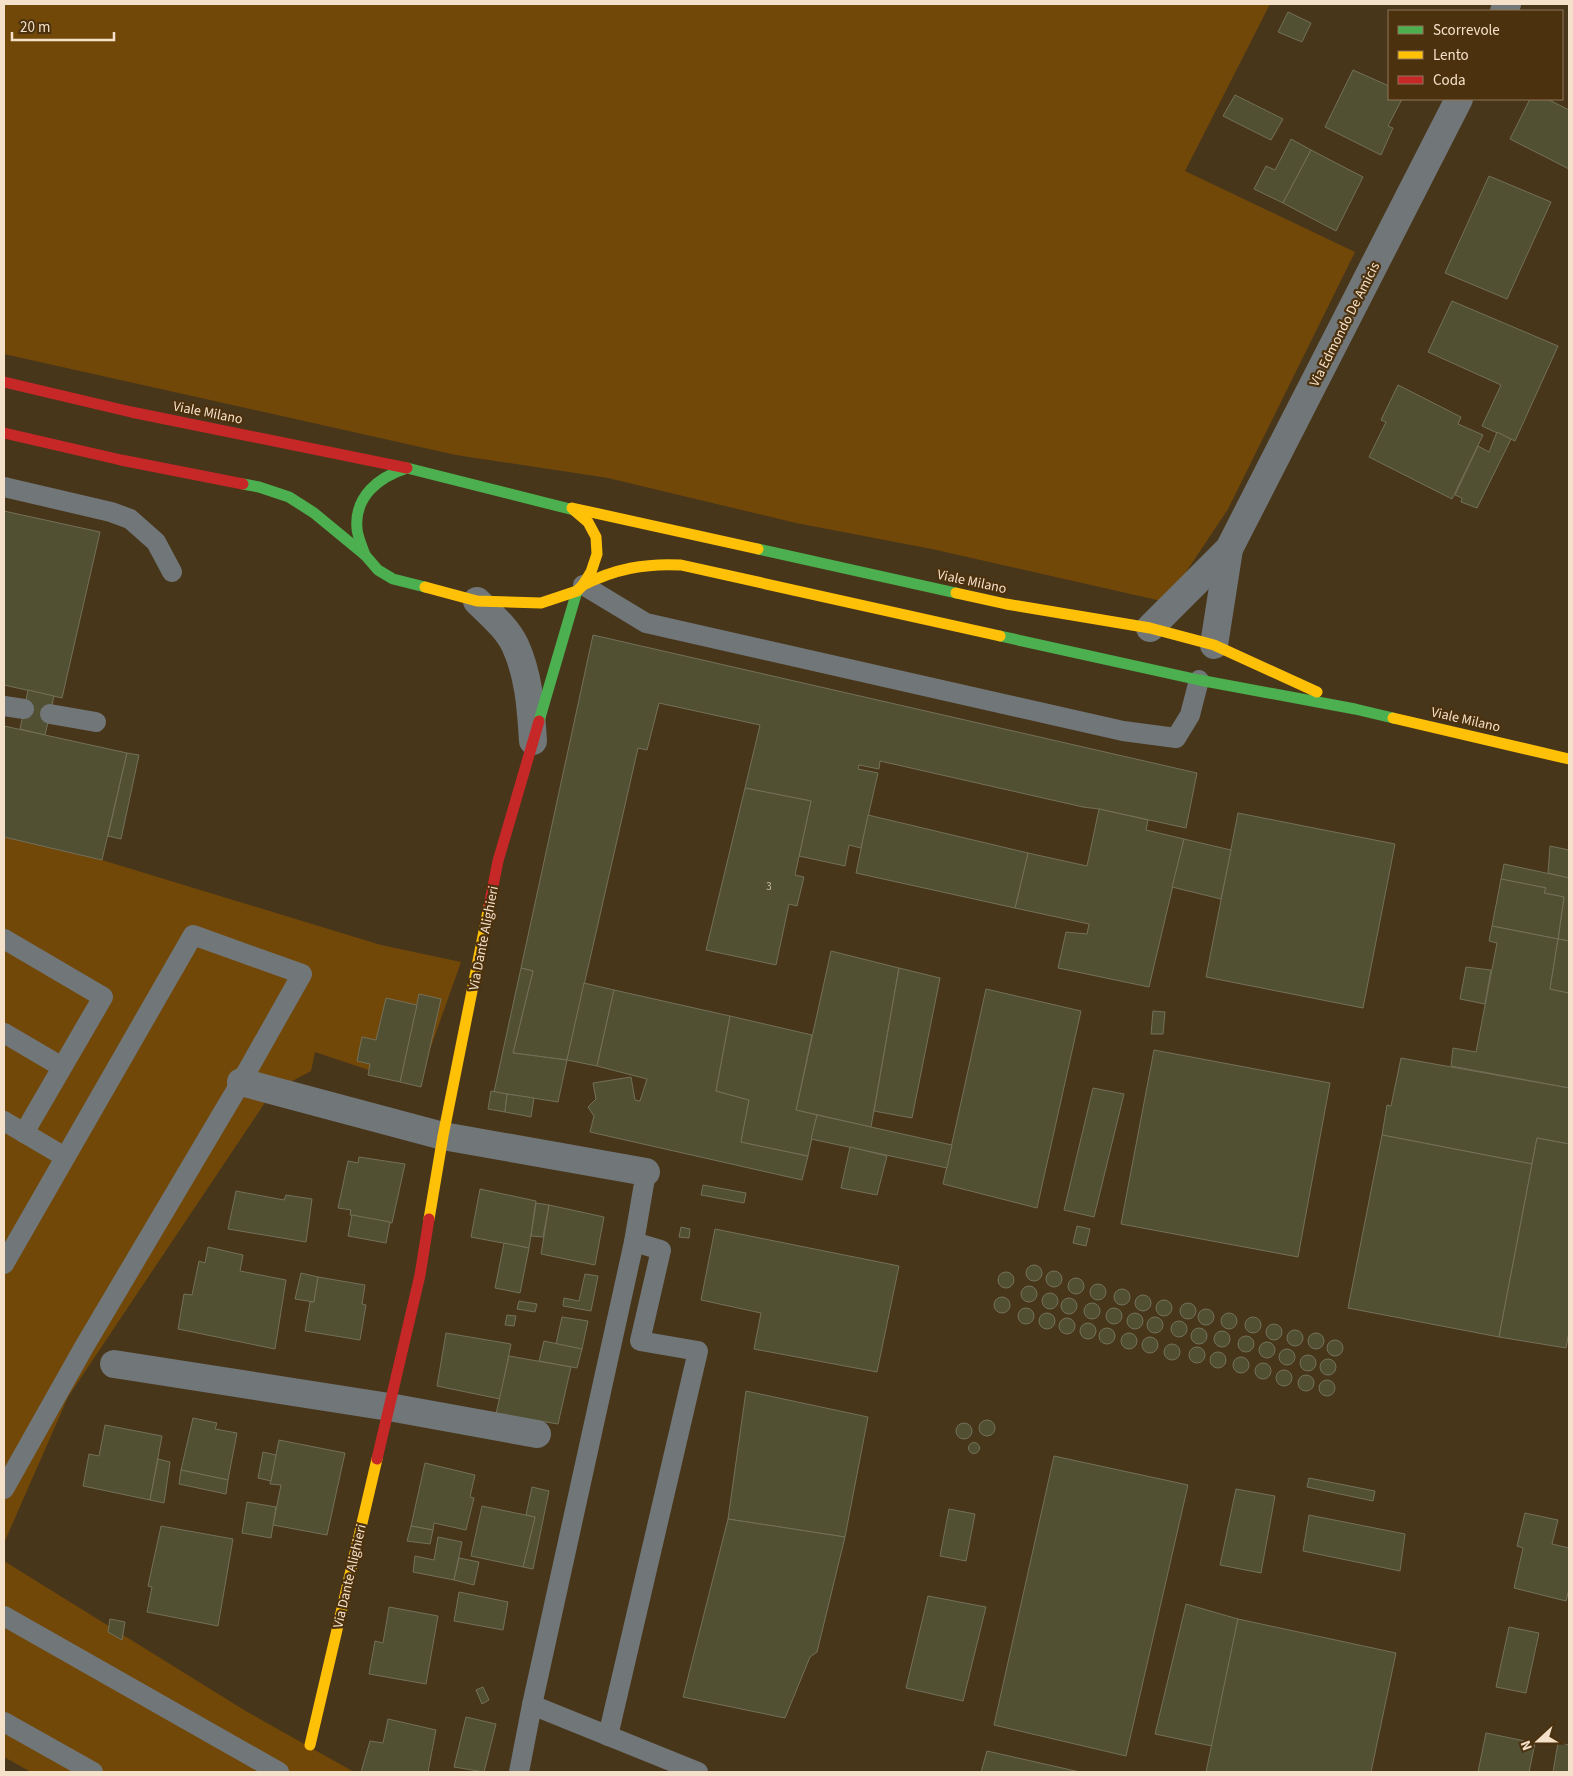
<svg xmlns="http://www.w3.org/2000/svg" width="1573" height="1776" font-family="'Source Sans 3',sans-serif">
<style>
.green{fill:#724809}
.building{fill:#525032;stroke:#73705a}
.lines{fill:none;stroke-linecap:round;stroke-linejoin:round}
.lane{stroke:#717678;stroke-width:20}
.street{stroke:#717678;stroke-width:28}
.fast{stroke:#4caf50;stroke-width:11}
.slow{stroke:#ffc107;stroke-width:11}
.jam{stroke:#c62828;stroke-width:11}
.labels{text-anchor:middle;stroke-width:4.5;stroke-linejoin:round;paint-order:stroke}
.number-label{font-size:11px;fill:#ccbca3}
.street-label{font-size:14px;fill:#f5e0c9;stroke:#4b310e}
</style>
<rect width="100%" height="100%" fill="#48361b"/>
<g class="green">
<path d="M4,4H1270L1185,171L1355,252L1228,509L1166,602L932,549L796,523L608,478L456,455L4,354Z"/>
<path d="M4,837L102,860L381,945L461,962L417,1086L315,1052L311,1071L272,1092L68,1397L4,1543Z"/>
<path d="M4,1561L244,1710L354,1772H31L4,1757Z"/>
</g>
<g class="building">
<path d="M1288,12L1311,23L1302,42L1278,32Z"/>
<path d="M1353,70L1389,86V99H1402L1388,126L1393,128L1381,155L1325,127Z"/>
<path d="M1235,95L1283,119L1271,140L1223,116Z"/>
<path d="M1530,99H1547L1569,110V169L1510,139Z"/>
<path d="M1291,139L1311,150L1283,203L1254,189L1266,166L1275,170Z"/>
<path d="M1311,150L1363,177L1336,231L1283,203Z"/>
<path d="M1489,176L1551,202L1507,299L1445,273Z"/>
<path d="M1452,301L1558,346L1515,441L1482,426L1501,385L1428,352Z"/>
<path d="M1398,385L1461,417L1458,424L1483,435L1452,499L1369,457L1386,422L1381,420Z"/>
<path d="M1497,432L1511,439L1477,508L1461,502L1462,498L1455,495L1478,446L1489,452Z"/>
<path d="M4,511L100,532L62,698L4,685Z"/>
<path d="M593,635L1197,773L1186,828L1099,809L1083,807L880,761L879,769L859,765L858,769L878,773L861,848L849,845L845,866L799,856L811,801L745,788L760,725L659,703L647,750L638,748L567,1060L513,1053L533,971L521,968Z"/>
<path d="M28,690L54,696L45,735L20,729Z"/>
<path d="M4,726L127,753L102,860L4,837Z"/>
<path d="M127,753L139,755L121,839L108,836Z"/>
<path d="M745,788L811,801L795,875L804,877L797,906L789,904L776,965L706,950Z"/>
<path d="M1099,809L1148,820L1146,830L1184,839L1149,987L1058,968L1066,932L1087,934L1089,924L1015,908L1028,853L1087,866Z"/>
<path d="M1238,813L1395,844L1363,1008L1206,977Z"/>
<path d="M868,815L1028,853L1015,908L856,873Z"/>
<path d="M1184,839L1231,850L1221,899L1172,887Z"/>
<path d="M1550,846L1569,850V878L1548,873Z"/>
<path d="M1504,864L1569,878V941L1558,939L1564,897L1544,893L1546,888L1501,879Z"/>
<path d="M1501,879L1546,888L1544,893L1564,897L1558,939L1492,926Z"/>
<path d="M1492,926L1558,939L1550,989L1569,993V1088L1451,1066L1453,1048L1476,1052L1497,943L1489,941Z"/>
<path d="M1558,939L1569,941V993L1550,989Z"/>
<path d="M831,951L899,968L871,1127L796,1110Z"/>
<path d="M1466,967L1491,970L1485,1004L1460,999Z"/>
<path d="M521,968L533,971L513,1053L567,1060L558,1102L494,1092Z"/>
<path d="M899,968L940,978L912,1118L874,1111Z"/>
<path d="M584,983L614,990L597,1066L567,1060Z"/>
<path d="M986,989L1081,1011L1037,1208L943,1184Z"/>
<path d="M614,990L730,1016L716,1091L749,1100L741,1142L808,1156L802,1180L590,1132L594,1116L588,1107L596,1099L593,1083L631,1077L635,1100L640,1101L647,1079L597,1066Z"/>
<path d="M419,994L441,999L421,1087L400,1082Z"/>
<path d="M386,998L417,1005L400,1082L368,1075L370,1064L357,1061L362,1037L376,1040Z"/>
<path d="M1153,1011L1165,1012L1163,1034H1151Z"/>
<path d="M730,1016L812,1035L796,1110L817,1115L808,1156L741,1142L749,1100L716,1091Z"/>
<path d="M1154,1050L1330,1083L1298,1257L1121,1224Z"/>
<path d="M1401,1058L1569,1088V1144L1537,1138L1532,1164L1382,1135L1387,1105L1391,1106Z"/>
<path d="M1093,1088L1124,1094L1094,1217L1064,1210Z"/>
<path d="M491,1091L507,1094L505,1112L488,1109Z"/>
<path d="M507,1094L534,1098L531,1117L505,1112Z"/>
<path d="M817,1115L952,1145L947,1168L811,1139Z"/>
<path d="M1382,1135L1532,1164L1499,1337L1348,1308Z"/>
<path d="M1537,1138L1569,1144V1332L1566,1348L1499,1337Z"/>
<path d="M850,1147L887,1156L877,1195L841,1188Z"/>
<path d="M359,1157L405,1164L392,1223L350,1215L351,1210L338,1208L348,1161L358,1163Z"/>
<path d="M703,1185L746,1193L744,1203L701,1195Z"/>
<path d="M480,1189L536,1201L529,1248L471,1237Z"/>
<path d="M236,1191L284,1200L286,1195L312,1199L306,1242L228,1229Z"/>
<path d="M536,1203L549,1205L543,1237L531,1236Z"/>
<path d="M549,1205L604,1217L595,1265L541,1254Z"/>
<path d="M352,1215L390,1222L386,1243L348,1236Z"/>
<path d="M1077,1226L1090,1229L1086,1246L1073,1243Z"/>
<path d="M681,1227L690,1229L689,1238L679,1237Z"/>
<path d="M715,1229L899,1266L877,1372L754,1349L761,1313L701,1300Z"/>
<path d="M504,1243L529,1248L520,1293L495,1288Z"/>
<path d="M208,1247L243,1255L240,1271L286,1280L275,1349L178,1329L184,1294L192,1295L199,1261L205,1263Z"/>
<circle cx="1034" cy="1273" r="8"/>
<circle cx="1054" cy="1279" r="8"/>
<circle cx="1006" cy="1280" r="8"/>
<path d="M301,1273L318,1277L314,1302L295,1299Z"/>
<path d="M585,1274L598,1276L591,1311L563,1306L564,1298L579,1301Z"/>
<path d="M318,1277L365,1285L362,1304L366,1305L360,1340L305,1331L310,1302H314Z"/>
<circle cx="1076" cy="1286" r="8"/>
<circle cx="1098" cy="1292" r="8"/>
<circle cx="1029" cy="1294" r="8"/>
<circle cx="1122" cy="1297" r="8"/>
<circle cx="1050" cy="1301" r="8"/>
<circle cx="1143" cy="1303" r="8"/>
<circle cx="1002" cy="1305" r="8"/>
<circle cx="1069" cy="1306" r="8"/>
<circle cx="1164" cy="1308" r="8"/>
<path d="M519,1301L537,1304L535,1312L517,1309Z"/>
<circle cx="1092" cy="1311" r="8"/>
<circle cx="1188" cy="1311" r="8"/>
<circle cx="1026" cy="1316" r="8"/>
<circle cx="1114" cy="1316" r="8"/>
<circle cx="1206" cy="1317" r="8"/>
<circle cx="1229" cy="1321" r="8"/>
<circle cx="1135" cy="1321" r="8"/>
<circle cx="1047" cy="1321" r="8"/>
<path d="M507,1315L516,1316L514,1326L505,1325Z"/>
<circle cx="1155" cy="1325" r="8"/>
<circle cx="1253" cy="1325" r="8"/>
<path d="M562,1317L588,1321L582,1349L556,1344Z"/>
<circle cx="1067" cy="1326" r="8"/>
<circle cx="1179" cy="1329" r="8"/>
<circle cx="1088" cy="1331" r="8"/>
<circle cx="1274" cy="1332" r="8"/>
<circle cx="1107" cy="1336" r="8"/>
<circle cx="1199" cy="1336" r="8"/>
<circle cx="1295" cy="1338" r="8"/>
<circle cx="1222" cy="1339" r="8"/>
<circle cx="1316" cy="1341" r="8"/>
<circle cx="1129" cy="1341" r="8"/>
<path d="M446,1333L511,1344L500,1399L437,1386Z"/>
<circle cx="1246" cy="1344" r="8"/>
<circle cx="1150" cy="1345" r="8"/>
<circle cx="1335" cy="1348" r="8"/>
<path d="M544,1341L582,1349L577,1368L539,1361Z"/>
<circle cx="1267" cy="1350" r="8"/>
<circle cx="1172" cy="1352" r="8"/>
<circle cx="1197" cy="1355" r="8"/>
<circle cx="1287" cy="1357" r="8"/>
<circle cx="1218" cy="1360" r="8"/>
<circle cx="1308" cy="1363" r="8"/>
<path d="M509,1356L571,1367L558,1424L496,1414Z"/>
<circle cx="1241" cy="1365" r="8"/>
<circle cx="1328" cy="1367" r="8"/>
<circle cx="1263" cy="1371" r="8"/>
<circle cx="1284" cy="1378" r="8"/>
<circle cx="1306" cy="1383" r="8"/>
<circle cx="1327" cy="1388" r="8"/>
<path d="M746,1391L868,1417L845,1537L728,1519Z"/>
<path d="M193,1418L217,1423L215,1429L237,1433L228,1480L181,1470Z"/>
<circle cx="987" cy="1428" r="8"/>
<circle cx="964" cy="1431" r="8"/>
<path d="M105,1425L162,1436L150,1500L83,1486L89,1454L99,1456Z"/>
<path d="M279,1440L345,1453L327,1535L273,1525L281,1485L270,1484Z"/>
<circle cx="974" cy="1448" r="5.5"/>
<path d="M263,1452L276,1455L271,1481L258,1478Z"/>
<path d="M1054,1456L1188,1485L1126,1756L994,1725Z"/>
<path d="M158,1459L170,1462L164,1503L150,1500Z"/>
<path d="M425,1463L475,1475L470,1497L474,1498L466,1530L434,1523L433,1530L411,1526Z"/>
<path d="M181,1470L228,1480L226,1494L179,1484Z"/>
<path d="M1309,1478L1375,1491L1373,1501L1307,1487Z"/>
<path d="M532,1487L549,1491L533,1569L523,1567L535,1517L526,1515Z"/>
<path d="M1236,1489L1275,1496L1261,1573L1220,1565Z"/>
<path d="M247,1502L276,1507L271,1538L242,1533Z"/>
<path d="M482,1506L535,1517L523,1567L471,1556Z"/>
<path d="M949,1509L975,1514L966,1561L940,1556Z"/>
<path d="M1525,1513L1558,1520L1552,1544L1569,1548V1589L1566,1601L1514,1588L1523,1548L1517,1546Z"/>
<path d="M1309,1515L1405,1534L1400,1571L1303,1551Z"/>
<path d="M728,1519L845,1537L817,1652L810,1657L785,1718L683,1697Z"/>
<path d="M161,1526L233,1539L218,1626L147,1612L152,1587L148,1586Z"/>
<path d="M411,1526L433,1530L430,1544L407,1541Z"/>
<path d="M438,1537L462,1542L454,1580L413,1572L415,1556L434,1560Z"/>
<path d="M459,1558L479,1562L474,1585L454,1580Z"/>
<path d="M459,1592L508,1602L503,1630L454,1621Z"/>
<path d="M928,1596L986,1607L963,1701L906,1688Z"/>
<path d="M1186,1604L1238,1619L1212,1746L1155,1734Z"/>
<path d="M389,1607L438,1616L426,1684L369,1674L375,1641L383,1643Z"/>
<path d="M110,1619L125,1622L122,1640L108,1632Z"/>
<path d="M1238,1619L1396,1653L1371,1772H1206Z"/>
<path d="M1509,1627L1539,1633L1526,1693L1496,1687Z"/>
<path d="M483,1687L489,1700L482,1704L476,1690Z"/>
<path d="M466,1717L496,1724L484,1772L454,1767Z"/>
<path d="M388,1719L436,1730L428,1772H361L370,1741L383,1743Z"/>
<path d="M1486,1733L1535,1743L1529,1772H1478Z"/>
<path d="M1558,1743L1569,1745V1772H1553Z"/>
<path d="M987,1751L1080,1772H981Z"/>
</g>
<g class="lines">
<g class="lane">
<path d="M4,487L111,512L130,519L156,542L172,572"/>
<path d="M583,585L646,623L1123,731L1176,738L1190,715L1199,680"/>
<path d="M4,706L24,709"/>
<path d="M50,714L96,722"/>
<path d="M4,939L103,997L24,1133"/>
<path d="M4,1033L62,1067"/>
<path d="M4,1121L65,1157"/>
<path d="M4,1264L193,935L302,974L241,1082L84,1347L4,1489"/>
<path d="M4,1616L279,1772"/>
<path d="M532,1705L698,1772"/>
<path d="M4,1722L93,1772"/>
<path d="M608,1736L698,1351L640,1341L661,1250L634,1242"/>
<path d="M519,1772L532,1705L634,1242L646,1172"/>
</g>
<g class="street">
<path d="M1504,11L1507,4"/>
<path d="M477,601C490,614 507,628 515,645C529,675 531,709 533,741"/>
<path d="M1150,628L1229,549L1459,99"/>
<path d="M1214,645L1229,549"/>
<path d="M241,1082L443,1136L646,1172"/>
<path d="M114,1364L389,1407L537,1434"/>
</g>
<g class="fast">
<path d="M243,484L259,487L289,497L314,513L365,555L378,570L393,579L425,587"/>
<path d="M758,549L956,593"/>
<path d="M365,555C362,546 358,538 357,529C354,496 379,477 407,468L574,510"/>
<path d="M1000,636L1199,680L1355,709L1393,718"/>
<path d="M539,721L577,591"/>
</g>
<g class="slow">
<path d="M572,508L758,549"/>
<path d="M583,585C615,569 645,563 681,565L1000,636"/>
<path d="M425,587L477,601L541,603L577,591L583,585L591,572L597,554L596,537L588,522L574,510"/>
<path d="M956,593L1006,604L1150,628L1214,645L1317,692"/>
<path d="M1393,718L1569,759"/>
<path d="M429,1219L443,1136L489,906"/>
<path d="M310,1745L377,1459"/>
</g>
<g class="jam">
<path d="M4,382L131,412L407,468"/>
<path d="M4,433L121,460L243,484"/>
<path d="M489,906L498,861L539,721"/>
<path d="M377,1459L420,1275L429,1219"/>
</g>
</g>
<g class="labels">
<g class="number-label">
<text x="769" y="890">3</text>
</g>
<g class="street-label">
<text transform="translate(1344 324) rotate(-63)" y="5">Via Edmondo De Amicis</text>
<text transform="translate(208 412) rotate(11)" y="5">Viale Milano</text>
<text transform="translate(972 581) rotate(12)" y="5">Viale Milano</text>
<text transform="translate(1466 719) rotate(13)" y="5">Viale Milano</text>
<text transform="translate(483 938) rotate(-79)" y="5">Via Dante Alighieri</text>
<text transform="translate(349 1576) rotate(-77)" y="5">Via Dante Alighieri</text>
</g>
</g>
<rect width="1573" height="1776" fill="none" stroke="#f5e0c9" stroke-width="10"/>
<rect x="1388" y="10" width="175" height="90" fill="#4b310e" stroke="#8f7759"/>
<rect x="1398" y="26" width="25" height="8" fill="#4caf50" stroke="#8f7759"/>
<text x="1433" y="35" font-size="15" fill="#f5e0c9">Scorrevole</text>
<rect x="1398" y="51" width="25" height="8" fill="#ffc107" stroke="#8f7759"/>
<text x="1433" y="60" font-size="15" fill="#f5e0c9">Lento</text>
<rect x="1398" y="76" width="25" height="8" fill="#c62828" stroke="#8f7759"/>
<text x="1433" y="85" font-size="15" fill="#f5e0c9">Coda</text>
<g transform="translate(1538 1741) rotate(249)" stroke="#4b310e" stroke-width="4" paint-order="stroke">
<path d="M0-4L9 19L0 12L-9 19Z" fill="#f5e0c9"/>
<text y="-8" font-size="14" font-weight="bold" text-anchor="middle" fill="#f5e0c9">N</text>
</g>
<path d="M12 32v8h102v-8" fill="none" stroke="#f5e0c9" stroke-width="2.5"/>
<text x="20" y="32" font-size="15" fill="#f5e0c9" stroke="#4b310e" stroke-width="4" paint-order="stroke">20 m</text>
</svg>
